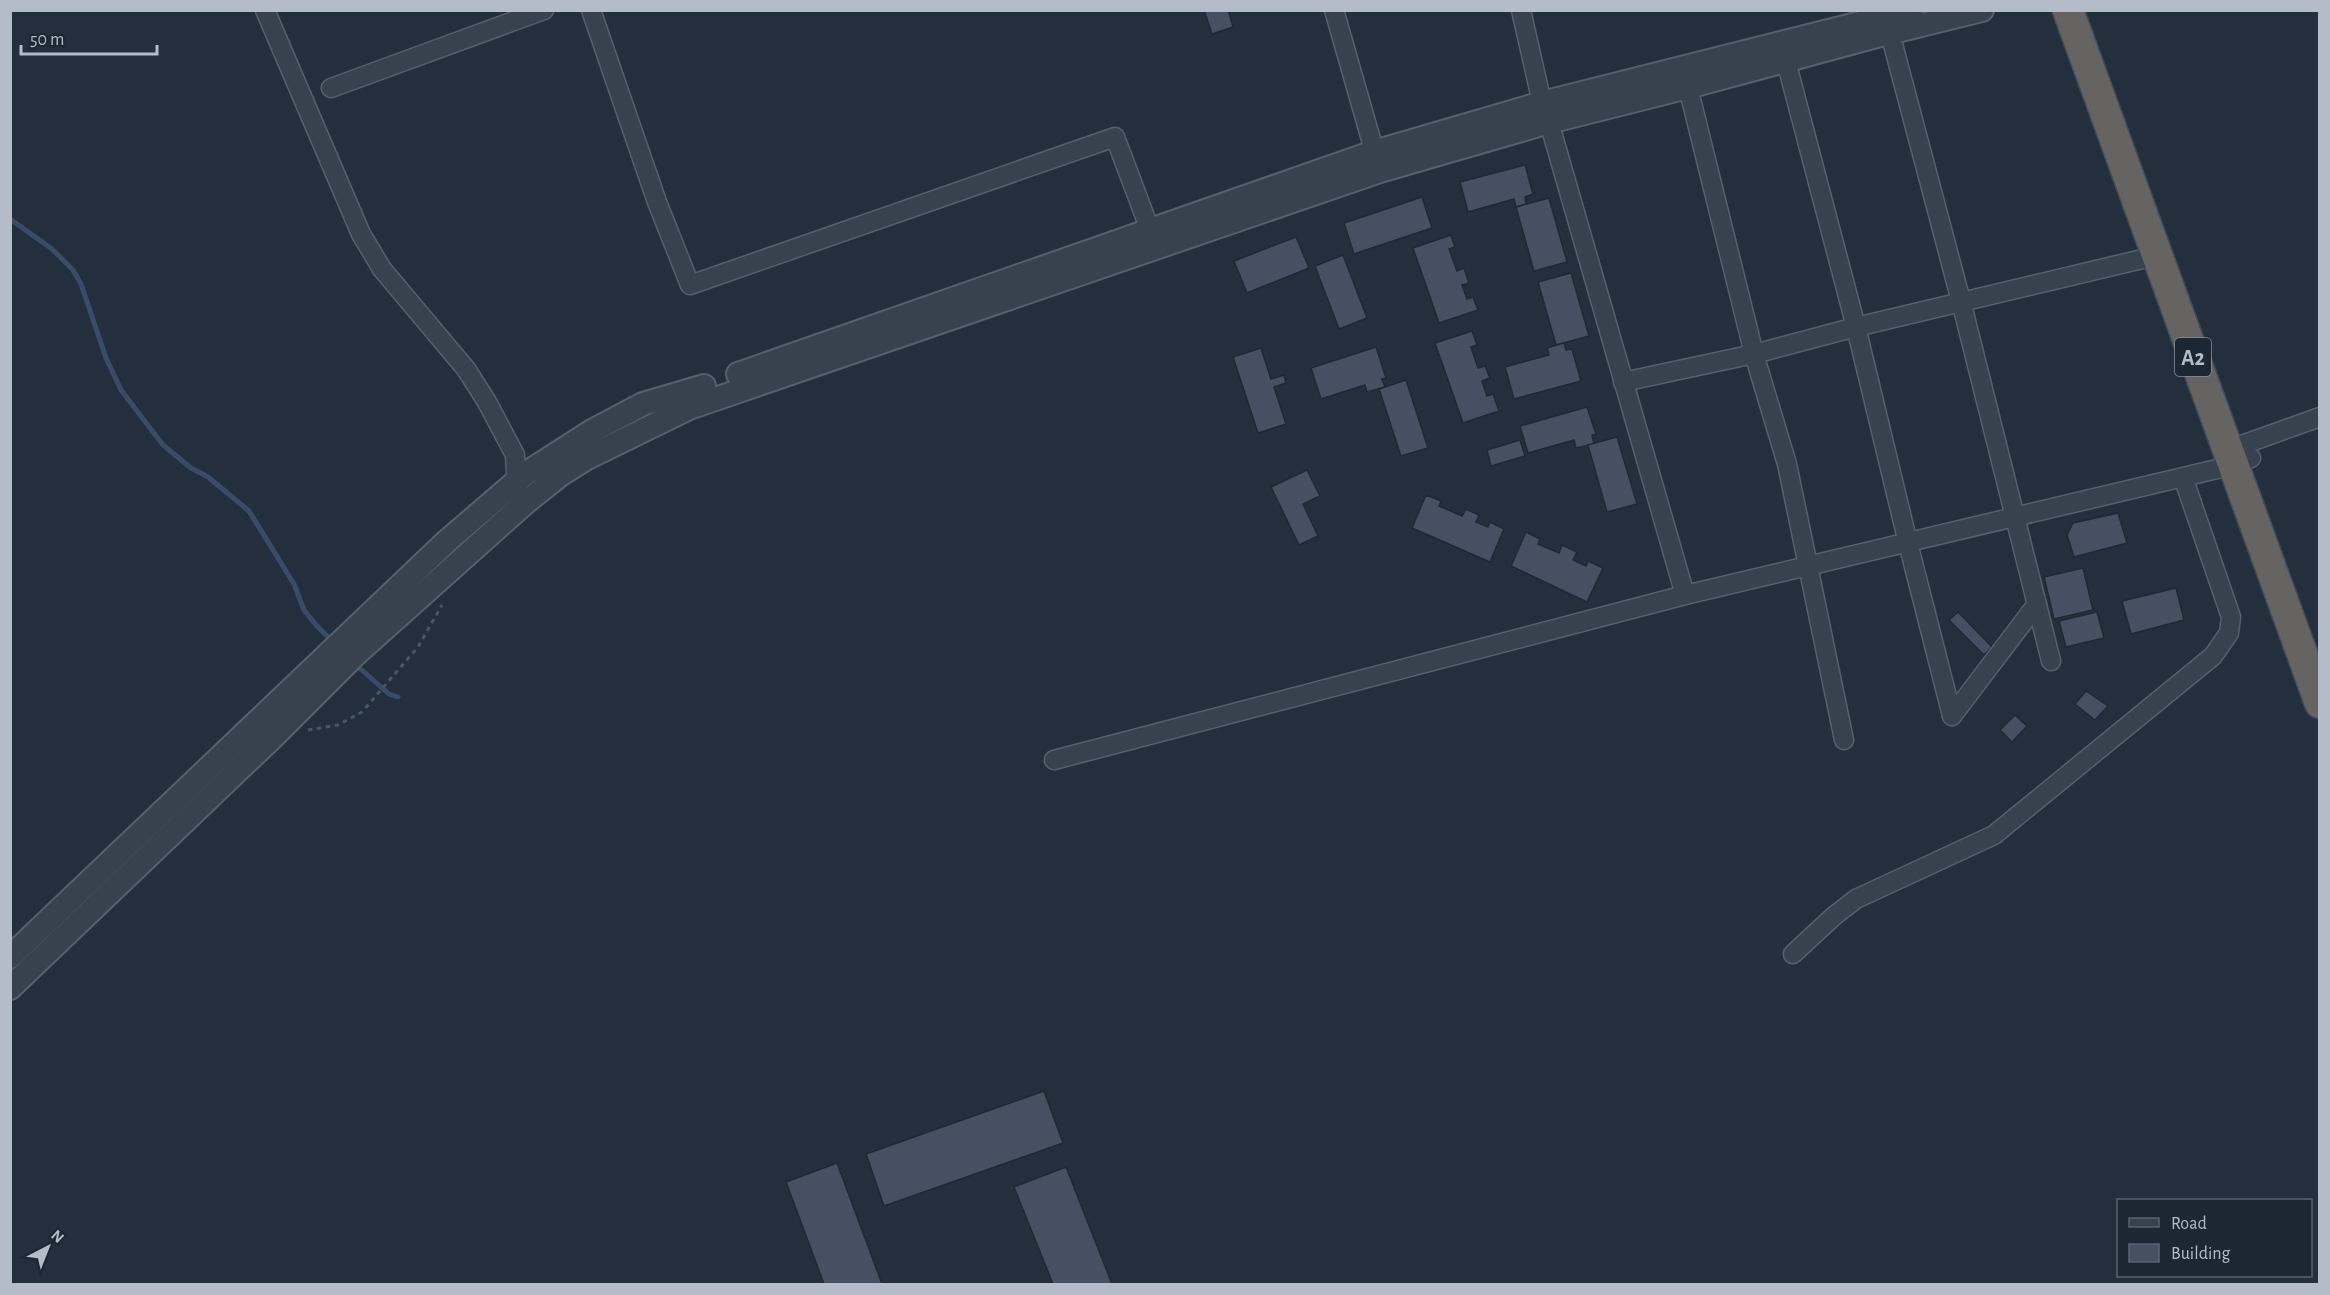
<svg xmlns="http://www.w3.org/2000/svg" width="2330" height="1295" font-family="'Alegreya Sans',sans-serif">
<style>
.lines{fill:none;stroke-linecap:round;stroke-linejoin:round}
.stream{stroke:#394c67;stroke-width:5}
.building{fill:#455162;stroke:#1f2835;stroke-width:1.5}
.minor-casing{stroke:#565f6c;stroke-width:21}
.tertiary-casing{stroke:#565f6c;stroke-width:26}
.trunk-casing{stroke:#434c59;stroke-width:33}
.path{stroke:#44595c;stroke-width:3;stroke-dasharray:4.5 4.5;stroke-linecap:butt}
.minor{stroke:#38414e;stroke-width:18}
.tertiary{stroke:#38414e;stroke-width:22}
.trunk{stroke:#656462;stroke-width:30}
.labels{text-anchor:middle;stroke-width:6;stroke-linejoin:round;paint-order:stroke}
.shield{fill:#1d2633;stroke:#878f9c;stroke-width:1.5}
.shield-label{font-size:22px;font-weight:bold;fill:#b4bcc9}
</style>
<rect width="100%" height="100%" fill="#242f3e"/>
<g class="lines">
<g class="stream">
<path d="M10,219L52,249L73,270L81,284L106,358L121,390L163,445L191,468L208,477L249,511L294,584L304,610L316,625L333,642"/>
<path d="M355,664L389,694L398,697"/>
</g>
</g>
<g class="building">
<path d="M1204,10H1228L1233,27L1212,34Z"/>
<path d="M1525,165L1533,194L1525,197L1526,204L1516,207L1514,199L1468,212L1460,182Z"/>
<path d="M1422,197L1432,228L1354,254L1344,223Z"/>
<path d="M1549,198L1567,262L1534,271L1516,207Z"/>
<path d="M1451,235L1455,247L1449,249L1457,271L1464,268L1469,283L1462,285L1467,299L1473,297L1478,310L1439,323L1413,248Z"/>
<path d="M1296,237L1309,268L1247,293L1234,261Z"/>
<path d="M1343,255L1367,318L1339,329L1315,266Z"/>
<path d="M1571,273L1589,336L1556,345L1538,282Z"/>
<path d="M1472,331L1477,345L1471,347L1478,368L1485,366L1490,378L1482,381L1487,396L1493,394L1499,411L1463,423L1435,343Z"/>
<path d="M1564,343L1566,350L1572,349L1581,381L1514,399L1505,367L1549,355L1547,348Z"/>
<path d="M1376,347L1386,378L1382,379L1385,387L1367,392L1365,385L1321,399L1311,368Z"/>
<path d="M1261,348L1271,379L1284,375L1286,383L1274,387L1286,424L1258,433L1233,357Z"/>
<path d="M1406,380L1428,448L1401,456L1379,389Z"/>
<path d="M1587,407L1596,434L1592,435L1594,444L1576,448L1574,440L1528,453L1520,426Z"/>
<path d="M1617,437L1637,504L1607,512L1588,445Z"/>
<path d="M1520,440L1525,456L1491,466L1487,450Z"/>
<path d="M1307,470L1320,496L1303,504L1318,536L1299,545L1271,487Z"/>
<path d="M1426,495L1441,501L1439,506L1462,516L1466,509L1479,515L1476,522L1488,527L1490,522L1504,529L1490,562L1412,528Z"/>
<path d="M2118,513L2127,543L2074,557L2067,535L2073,523Z"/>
<path d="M1526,532L1540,539L1538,544L1559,553L1562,545L1577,552L1573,560L1586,566L1588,561L1603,568L1587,602L1511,566Z"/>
<path d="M2083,568L2093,610L2054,619L2044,577Z"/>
<path d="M2176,588L2184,620L2131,634L2122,601Z"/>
<path d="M1958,612L1992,647L1984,655L1949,620Z"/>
<path d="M2097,612L2104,638L2066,647L2059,621Z"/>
<path d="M2086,691L2108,706L2095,720L2075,704Z"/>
<path d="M2015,715L2027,726L2012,742L2000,730Z"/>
<path d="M1044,1091L1063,1143L884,1206L866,1154Z"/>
<path d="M837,1163L882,1284H824L786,1182Z"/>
<path d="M1066,1167L1112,1284H1053L1014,1187Z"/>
</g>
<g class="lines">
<g class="minor-casing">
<g id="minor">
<path d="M265,10L361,234L382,269L466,369L487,402L515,455L517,491"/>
<path d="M591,10L657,202L690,285L1115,137L1150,230"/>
<path d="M1334,10L1378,164"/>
<path d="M1521,10L1542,103"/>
<path d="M1890,33L1961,301L2051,661"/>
<path d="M1786,61L1856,327L1908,543L1952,716"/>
<path d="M1688,87L1754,354L1787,464L1844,740"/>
<path d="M331,88L544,10"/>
<path d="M1549,122L1685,595"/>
<path d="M1623,382L1754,354L1856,327L2155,256"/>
<path d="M2228,450L2320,417"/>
<path d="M1952,716L2037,604"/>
<path d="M1054,760L1685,595L2234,465L2251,458"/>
<path d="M1793,954L1834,916L1856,899L1994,835L2213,656L2229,633L2231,617L2183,477"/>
</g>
</g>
<g class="tertiary-casing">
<g id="tertiary">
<path d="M738,374L1374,152L1542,103L1912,10"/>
<path d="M10,957L447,541L525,474L592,431L643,404L704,386"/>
<path d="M10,988L275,735L356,654L525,503L560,475L587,458L689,408L1380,171L1549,122L1688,87L1877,36L1982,10"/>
</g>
</g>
<g class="trunk-casing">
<path id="trunk" d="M2068,10L2320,703"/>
</g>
<path class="path" d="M308,730L338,725L362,712L418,647L442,605"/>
<use href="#minor" class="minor"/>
<use href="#tertiary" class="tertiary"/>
<use href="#trunk" class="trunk"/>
</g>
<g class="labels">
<rect class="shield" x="2175" y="338" width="36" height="38" rx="4.5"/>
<g class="shield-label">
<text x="2193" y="365">A2</text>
</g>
</g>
<rect width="2330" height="1295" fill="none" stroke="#b4bcc9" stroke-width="24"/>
<rect x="2117" y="1199" width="195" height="78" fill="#1d2633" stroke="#59626f" stroke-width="1.5"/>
<rect x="2129" y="1218" width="30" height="9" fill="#38414e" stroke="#59626f" stroke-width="1.5"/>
<text x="2171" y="1229" font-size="18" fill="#b4bcc9">Road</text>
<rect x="2129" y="1244" width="30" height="18" fill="#455162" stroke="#59626f" stroke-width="1.5"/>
<text x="2171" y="1259" font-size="18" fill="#b4bcc9">Building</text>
<g transform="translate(48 1247) rotate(42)" stroke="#1d2633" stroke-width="4.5" paint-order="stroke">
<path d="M0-4.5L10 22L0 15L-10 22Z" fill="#b4bcc9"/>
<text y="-9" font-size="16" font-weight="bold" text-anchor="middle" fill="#b4bcc9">N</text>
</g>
<path d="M21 45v9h136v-9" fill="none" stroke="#b4bcc9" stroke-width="3"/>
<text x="30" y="45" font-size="18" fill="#b4bcc9" stroke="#1d2633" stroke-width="4.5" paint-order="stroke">50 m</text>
</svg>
